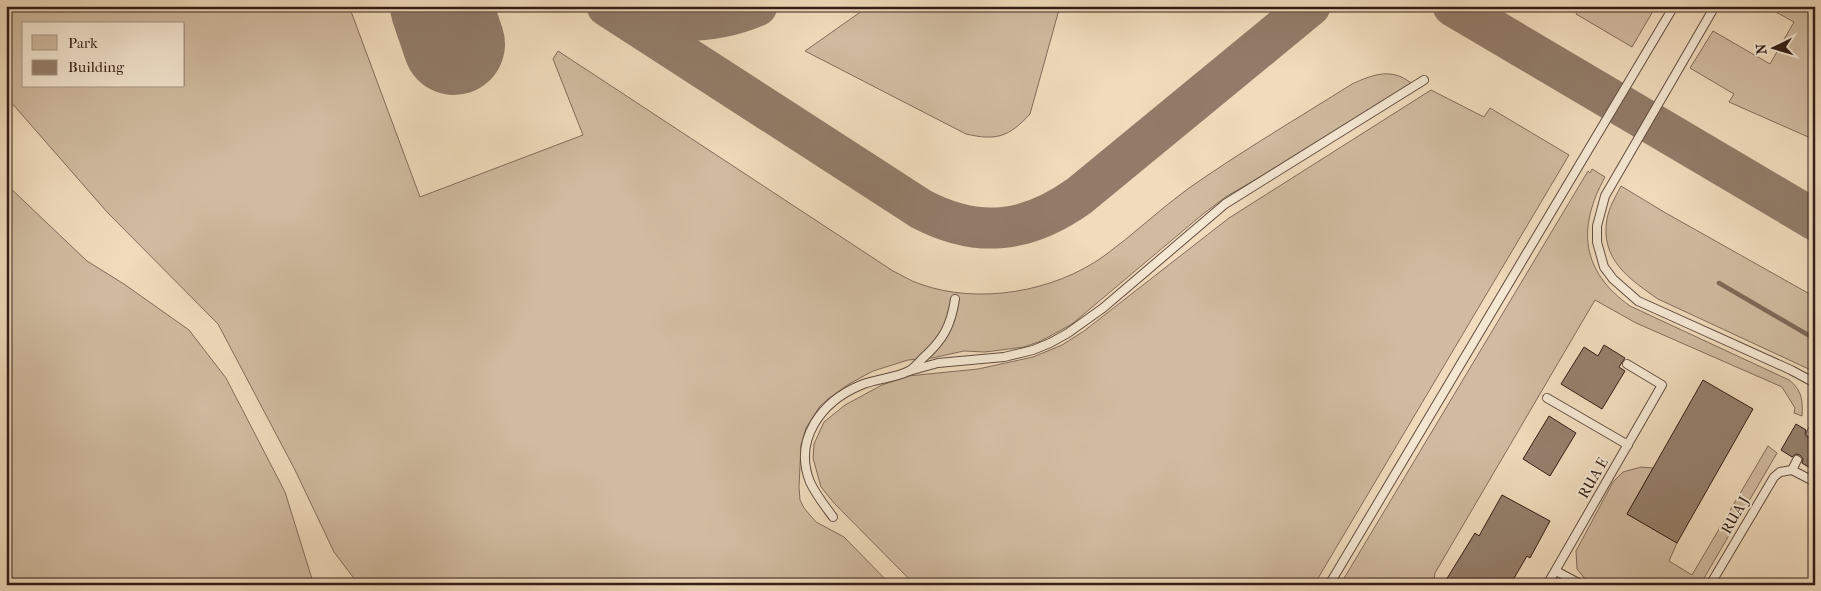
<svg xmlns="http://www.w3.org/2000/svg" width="1821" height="591" font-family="'IM FELL French Canon',serif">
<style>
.green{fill:#d0bba0;stroke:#826c5b;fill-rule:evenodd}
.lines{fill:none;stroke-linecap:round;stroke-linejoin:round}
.stream{stroke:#7e6958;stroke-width:4.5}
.taxiway{stroke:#927c69;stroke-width:41}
.runway{stroke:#927c69;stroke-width:102}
.building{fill:#95806c;stroke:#331e16}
.lane-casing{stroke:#624d40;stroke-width:10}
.lane{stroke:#f5e8d3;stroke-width:8}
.labels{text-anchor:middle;stroke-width:4;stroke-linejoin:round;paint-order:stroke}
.street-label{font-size:15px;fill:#331e16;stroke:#f5e8d3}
</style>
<rect width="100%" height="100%" fill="#f0dbbc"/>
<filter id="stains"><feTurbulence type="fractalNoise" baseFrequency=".004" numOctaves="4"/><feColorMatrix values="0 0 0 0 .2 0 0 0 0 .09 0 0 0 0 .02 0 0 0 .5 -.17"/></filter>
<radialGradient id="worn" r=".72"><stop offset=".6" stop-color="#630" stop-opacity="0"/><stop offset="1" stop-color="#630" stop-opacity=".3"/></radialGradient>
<g class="green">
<path d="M6,6H349L420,197L583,135L553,59L558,51L893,271C902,275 910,281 920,284C978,305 1054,292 1104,256C1133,235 1160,209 1189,188C1242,151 1298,118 1352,84C1372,75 1391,67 1411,83L1283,164L1227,196L1203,214L1072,324L1041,341L1024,347L985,352L964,351L932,358L908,360L889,366L873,371L849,384L828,399L820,406L806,428L801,445L799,487L800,500L804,508L816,522L844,537L891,585H359L334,552L295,470L218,324L107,212L10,101L6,94ZM24,24H184V86H24Z"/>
<path d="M869,6H1060L1030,114C1009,137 996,141 966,134L805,51Z"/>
<path d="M1580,6H1656L1632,47L1576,14Z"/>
<path d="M1765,6H1815V140L1729,102L1734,94L1690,68L1713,31L1770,64L1794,22Z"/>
<path d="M1431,90L1484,117L1490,108L1569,155L1314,585H915L834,503L821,487L813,458L814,444L824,422L845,405L882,385L908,376L978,369L1033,357L1062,345L1084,331L1229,218Z"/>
<path d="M1592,169L1605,177C1577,228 1581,271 1630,306L1789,380C1802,390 1803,401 1802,416L1794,413L1795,408L1782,387L1636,323L1595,300L1435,573L1433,585H1340L1588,171L1590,173Z"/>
<path d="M6,184L87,261L124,284L189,330L226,378L285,492L312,579L316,585H6Z"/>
<path d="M1621,186L1664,212L1815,297V372L1658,299C1629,279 1600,259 1607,219C1609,207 1616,196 1621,186Z"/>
<path d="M1768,446L1777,453L1700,585H1595L1585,579L1577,569L1576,551L1613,482L1623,472L1641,467L1653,468L1627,514L1677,543L1669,561L1692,575Z"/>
</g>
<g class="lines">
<path class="stream" d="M1719,283L1815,339"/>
<g class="taxiway">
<path d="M607,6L921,209C978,239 1027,233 1079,196L1310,6"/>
<path d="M1453,6L1815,220"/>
<path d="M627,13C671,24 715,24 757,6"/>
</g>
<path class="runway" d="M441,6L454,44"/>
</g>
<g class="building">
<path d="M1604,345L1625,358L1619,367L1625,371L1602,409L1561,384L1584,347L1598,356Z"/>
<path d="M1703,380L1753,409L1677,543L1627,514Z"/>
<path d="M1549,416L1576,433L1550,476L1523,459Z"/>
<path d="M1796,424L1806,430L1805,434L1808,438L1815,437V460L1810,468L1802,463L1803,459L1800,455L1796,454L1792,457L1781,450Z"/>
<path d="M1502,495L1550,521L1530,558L1527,556L1510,585H1454L1446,580L1475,533L1479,536Z"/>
</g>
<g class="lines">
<g class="lane-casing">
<g id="lane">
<path d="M1715,6L1605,196L1597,226V242L1604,267L1613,279L1638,301L1791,370L1815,383"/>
<path d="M909,371L938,363L1004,357L1033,350L1050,343L1068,333L1103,308L1225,204L1424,80"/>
<path d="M1547,398L1628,445"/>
<path d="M1811,433L1815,426"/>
<path d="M1792,470L1815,482"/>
<path d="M1792,470L1797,460"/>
<path d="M833,517C825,506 816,495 810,482C793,439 822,401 861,385C876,379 895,378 909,371C914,368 919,362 923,358C943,340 951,326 955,299"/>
<path d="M1556,571L1582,585"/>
<path d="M1329,585L1674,6"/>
<path d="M1547,585L1662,385L1627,364"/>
<path d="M1710,585L1774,477L1780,472L1792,470"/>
</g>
</g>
<use href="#lane" class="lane"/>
</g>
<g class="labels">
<g class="street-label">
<text transform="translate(1593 478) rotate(-60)" y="5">RUA E</text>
<text transform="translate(1735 515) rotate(-60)" y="5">RUA J</text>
</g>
</g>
<rect width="1821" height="591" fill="none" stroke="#f0dbbc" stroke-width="25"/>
<rect x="8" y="8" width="1806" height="576" fill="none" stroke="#331e16" stroke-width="2.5"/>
<rect x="12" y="12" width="1796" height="566" fill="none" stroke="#331e16"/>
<rect x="22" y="22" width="162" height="65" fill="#f5e8d3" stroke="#a79787"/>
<rect x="32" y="35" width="25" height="15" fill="#d0bba0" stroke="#a79787"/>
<text x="68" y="48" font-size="15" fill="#331e16">Park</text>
<rect x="32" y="60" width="25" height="15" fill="#95806c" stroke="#a79787"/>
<text x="68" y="72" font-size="15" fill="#331e16">Building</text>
<g transform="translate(1774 48) rotate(265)" stroke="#f5e8d3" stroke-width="4" paint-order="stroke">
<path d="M0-4L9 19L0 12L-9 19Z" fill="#331e16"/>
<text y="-8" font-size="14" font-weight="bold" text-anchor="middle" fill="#331e16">N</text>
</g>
<rect width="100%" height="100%" filter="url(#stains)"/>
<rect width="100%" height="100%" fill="url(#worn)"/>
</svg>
